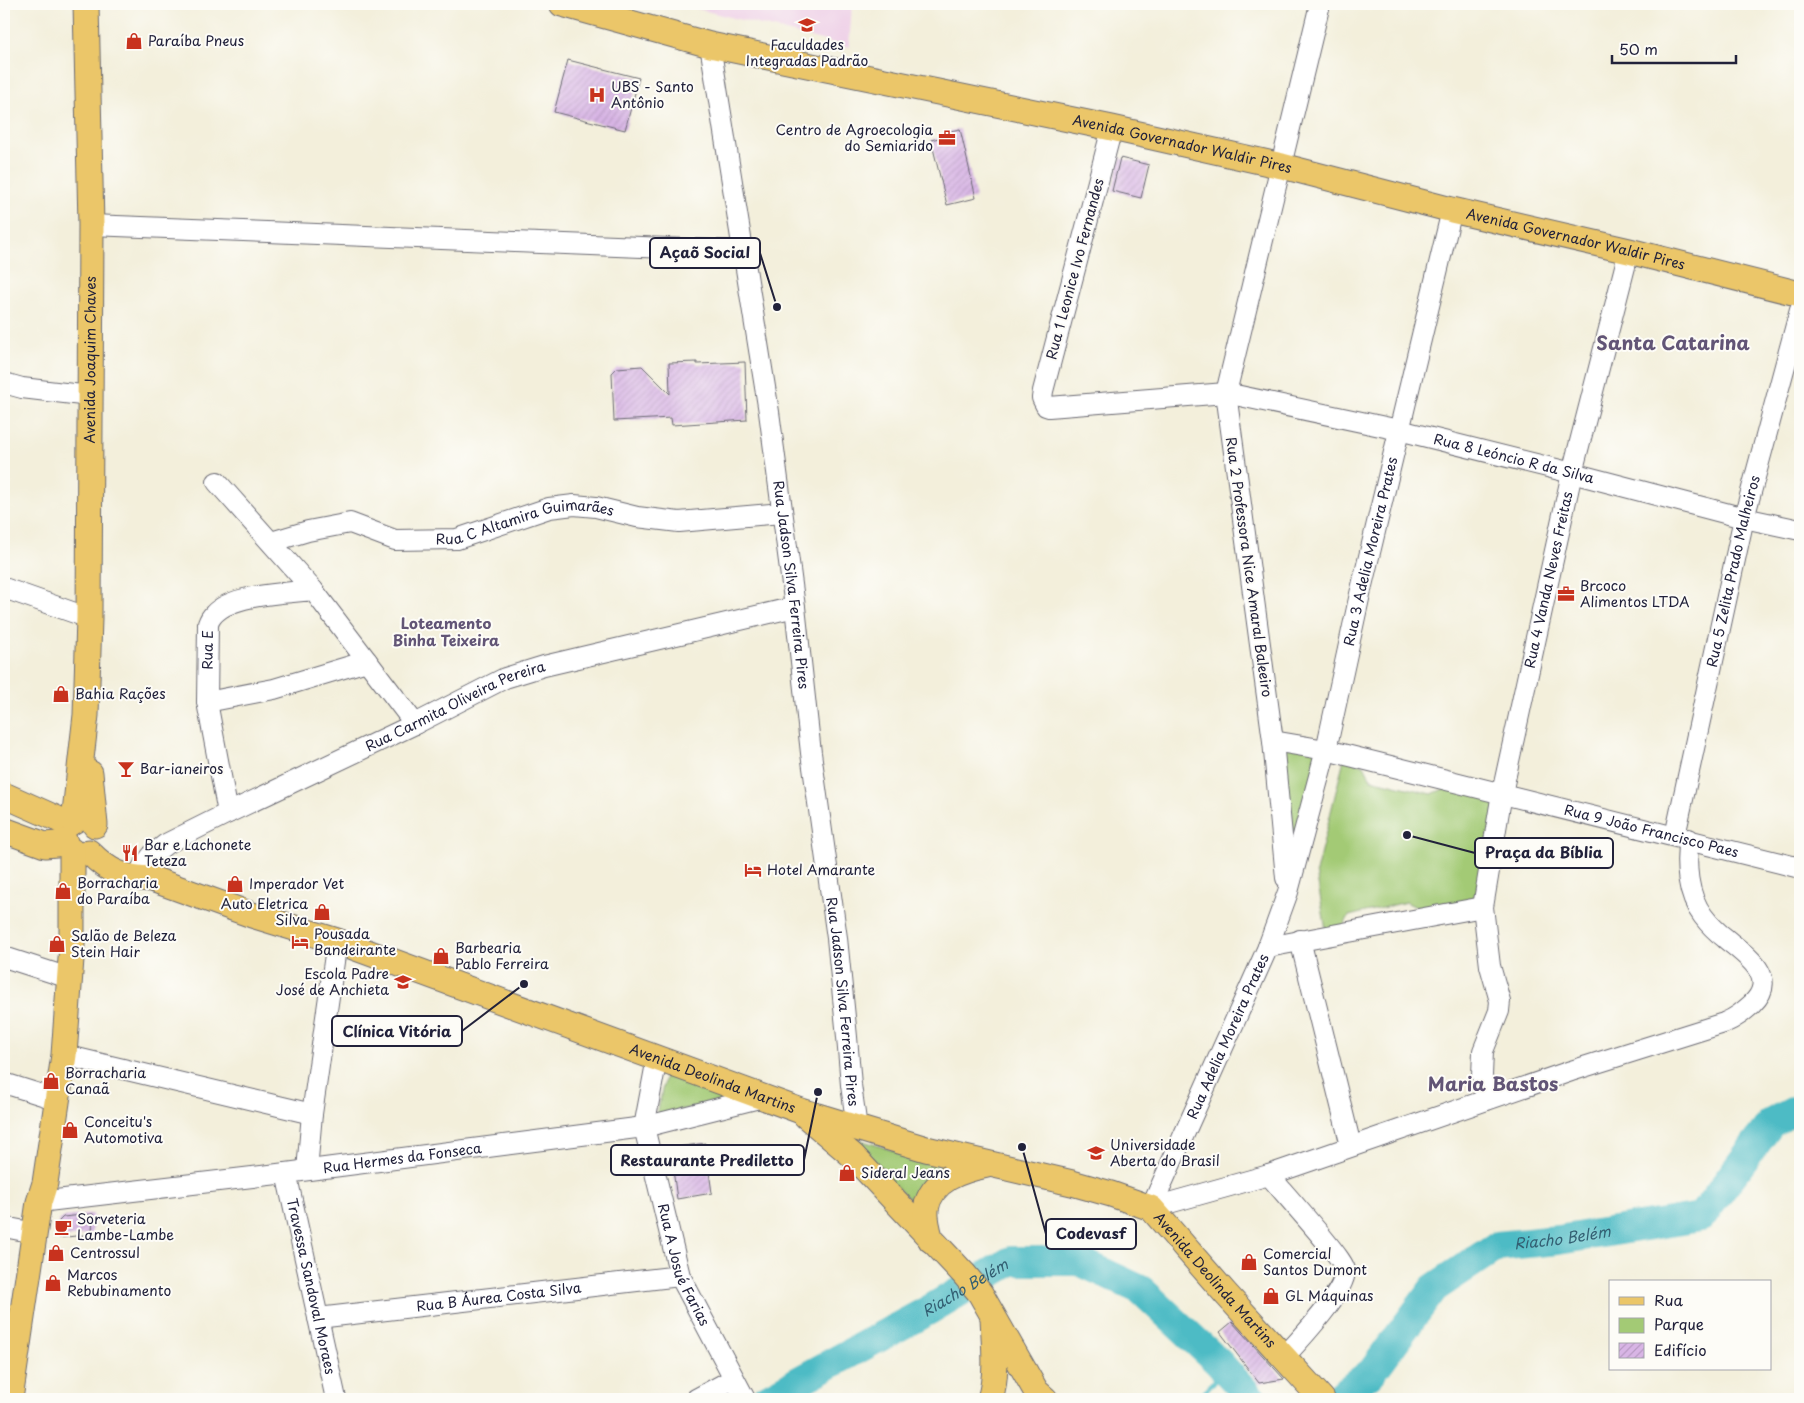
<svg xmlns="http://www.w3.org/2000/svg" width="1804" height="1403" font-family="'Playpen Sans',sans-serif">
<style>
.built{fill:#eed0e7}
.park{fill:#a3ca75;stroke:#627658}
.lines{fill:none;stroke-linecap:round;stroke-linejoin:round}
.stream{stroke:#4dbbc5;stroke-width:5}
.river{stroke:#4dbbc5;stroke-width:30}
.building{fill:url(#building-hatch)}
.minor-casing{stroke:#6b6a73;stroke-width:22}
.major-casing{stroke:#6b6a73;stroke-width:27}
.minor{stroke:#fff;stroke-width:20}
.major{stroke:#ebc669;stroke-width:25}
.labels{text-anchor:middle;stroke-width:4;stroke-linejoin:round;paint-order:stroke}
.poi-label{font-size:14px;fill:#22223b;stroke:#fdfcf7;text-anchor:start}
.street-label{font-size:14px;fill:#22223b;stroke:#fdfcf7}
.neighbourhood-label{font-size:15px;font-weight:bold;fill:#625576;stroke:#fdfcf7}
.water-label{font-size:15px;font-style:italic;fill:#335f72;stroke:#fdfcf7}
.district-label{font-size:19px;font-weight:bold;fill:#625576;stroke:#fdfcf7}
.leader{fill:none;stroke:#22223b;stroke-width:2}
.callout-dot{fill:#22223b;stroke:#fdfcf7;stroke-width:2}
.callout{fill:#fdfcf7;stroke:#22223b;stroke-width:2}
.callout-label{font-size:15px;text-anchor:middle;font-weight:bold;fill:#22223b}
</style>
<defs>
<pattern id="building-hatch" width="6" height="6" patternUnits="userSpaceOnUse" patternTransform="scale(1.25)"><rect width="6" height="6" fill="#d8b5e5"/><path d="M-1 1l2-2M0 6l6-6M5 7l2-2" fill="none" stroke="#b99bc5"/></pattern>
</defs>
<rect width="100%" height="100%" fill="#fdfcf7"/>
<filter id="ink" filterUnits="userSpaceOnUse"><feTurbulence type="fractalNoise" baseFrequency=".02" numOctaves="2"/><feDisplacementMap in="SourceGraphic" scale="10" xChannelSelector="R" yChannelSelector="G"/><feConvolveMatrix kernelMatrix="1 2 1 2 8 2 1 2 1" color-interpolation-filters="sRGB"/></filter>
<filter id="wash" filterUnits="userSpaceOnUse"><feTurbulence type="fractalNoise" baseFrequency=".0096" numOctaves="4" result="noise"/><feDisplacementMap in="SourceGraphic" scale="20" xChannelSelector="R" yChannelSelector="G"/><feGaussianBlur stdDeviation="1.12" result="paint"/><feColorMatrix in="noise" values="0 0 0 0 0 0 0 0 0 0 0 0 0 0 0 0 0 1.4 0 .05"/><feComposite in="paint" operator="in"/></filter>
<g filter="url(#wash)">
<rect width="100%" height="100%" fill="#f3efdb"/>
<path class="built" d="M678,4H852L849,47Z"/>
<g class="park">
<path d="M1281,735L1324,741L1298,873Z"/>
<path d="M1344,759L1364,765L1371,779L1432,794L1448,787L1498,799L1476,894L1470,901L1424,911L1406,902L1349,916L1342,929L1326,931L1316,872Z"/>
<path d="M666,1071L746,1096L657,1115Z"/>
<path d="M838,1133L948,1168L920,1209Z"/>
</g>
<g class="lines">
<path class="stream" d="M1198,1399L1210,1385L1227,1371"/>
<g class="river">
<path id="s1" d="M766,1399L929,1310L1011,1261H1079L1141,1290L1218,1362L1252,1399"/>
<path id="s2" d="M1336,1399L1372,1372L1434,1288L1497,1246L1558,1240L1701,1217L1771,1123L1800,1108"/>
</g>
</g>
<g id="blocks">
<g class="building">
<path d="M568,60L639,78L625,130L554,112Z"/>
<path d="M960,129L976,198L947,205L931,140L946,136L945,132Z"/>
<path d="M1120,158L1149,165L1141,198L1112,191Z"/>
<path d="M697,362V364L745,362L747,420L672,425L671,418L614,421L612,373L617,368L642,366L670,394L669,363Z"/>
<path d="M705,1143L712,1193L677,1199L670,1148Z"/>
<path d="M93,1214L92,1234L59,1238V1221L63,1217Z"/>
<path d="M1232,1322L1284,1379L1259,1383L1220,1332Z"/>
</g>
</g>
</g>
<g filter="url(#ink)">
<use href="#blocks" fill-opacity="0" stroke="#6b6a73" stroke-width="1"/>
<g class="lines">
<g class="minor-casing">
<g id="minor">
<path id="s3" d="M710,45L769,412L795,607L811,753L837,938L847,1037L851,1085L857,1128"/>
<path id="s4" d="M1112,128L1043,391L1042,398L1046,406L1049,407L1226,393L1399,430L1572,473L1744,518L1800,530"/>
<path d="M91,225L743,251"/>
<path d="M4,383L22,388L90,396"/>
<path d="M217,482L313,590"/>
<path id="s5" d="M271,542L308,531L350,523L395,540L457,539L549,508L574,505L596,507L637,517L679,522L782,513"/>
<path d="M4,588L89,618"/>
<path d="M207,702L274,689L367,661"/>
<path id="s6" d="M1273,741L1326,750L1800,868"/>
<path id="s7" d="M228,813L207,702L208,624C209,621 211,617 214,614C232,594 287,593 313,590L415,724"/>
<path id="s8" d="M1675,836L1744,518L1800,310"/>
<path id="s9" d="M142,868L153,854L166,844L228,813L415,724L505,678L544,666L795,607"/>
<path d="M1286,878L1273,741L1226,393L1320,4"/>
<path d="M1300,940L1351,1146"/>
<path d="M1268,947L1483,907"/>
<path d="M4,957L69,978"/>
<path d="M64,1055L312,1114"/>
<path id="s10" d="M657,1058L644,1127L680,1276L745,1399"/>
<path d="M4,1083L58,1100"/>
<path id="s11" d="M1486,1100L1482,1076L1483,1051L1499,1011L1500,1001L1490,966L1483,907L1502,793L1572,473L1629,251"/>
<path d="M307,1170L312,1114L337,941"/>
<path id="s12" d="M286,1173L336,1399"/>
<path d="M1269,1175C1280,1189 1345,1260 1345,1270C1347,1290 1298,1342 1284,1357"/>
<path id="s13" d="M39,1202L286,1173L644,1127L763,1097"/>
<path id="s14" d="M1151,1208L1268,947L1288,892L1326,750L1360,594L1452,210"/>
<path d="M1151,1208L1269,1175L1571,1071L1724,1023C1736,1018 1743,1012 1752,1004C1781,976 1743,954 1725,938C1717,932 1709,924 1703,916C1687,895 1685,864 1689,839"/>
<path d="M4,1227L35,1233"/>
<path id="s15" d="M318,1318L680,1276"/>
<path d="M696,1399L733,1379"/>
</g>
</g>
<g class="major-casing">
<g id="major">
<path id="s16" d="M562,4L710,45L1112,128L1282,166L1452,210L1629,251L1800,294"/>
<path d="M90,773L95,825"/>
<path d="M4,795L69,824"/>
<path id="s17" d="M74,821L86,715L89,618L91,225L86,4"/>
<path d="M4,830L45,845L56,844L65,842"/>
<path id="s18" d="M89,852C110,873 123,878 152,879L252,915L337,941L801,1111L926,1149L1072,1183L1111,1194L1151,1208L1225,1293L1322,1399"/>
<path d="M806,1116L853,1156L964,1274L980,1293L1036,1391L1045,1399"/>
<path d="M931,1240C928,1230 925,1219 926,1209C931,1179 962,1170 987,1165"/>
<path d="M10,1399L39,1202L45,1183L64,1055L72,945V851"/>
<path d="M990,1399C998,1374 994,1343 993,1317"/>
</g>
</g>
<use href="#minor" class="minor"/>
<use href="#major" class="major"/>
</g>
</g>
<defs>
<g id="university-bare" transform="scale(1.35)"><path d="M0-5L7-2L0 1L-7-2ZM-4 1L0 2.5L4 1V4Q0 6-4 4Z" fill="#c8321e" stroke="#fdfcf7" stroke-width="2.5" paint-order="stroke"/></g>
<g id="shop-bare" transform="scale(1.35)"><path d="M-5-2.5h2.3a2.7 3.5 0 0 1 5.4 0H5L5.5 6h-11ZM-1.5-2.5h3a1.5 2.3 0 0 0-3 0Z" fill="#c8321e" stroke="#fdfcf7" stroke-width="2.5" paint-order="stroke"/></g>
<g id="hospital-bare" transform="scale(1.35)"><path d="M-5-5h3v3.5h4V-5h3V5h-3V1.5h-4V5h-3Z" fill="#c8321e" stroke="#fdfcf7" stroke-width="2.5" paint-order="stroke"/></g>
<g id="office-bare" transform="scale(1.35)"><path d="M-6-3h4V-5.5h4V-3h4V5H-6ZM-1-4.5V-3h2v-1.5ZM-6 0V1H6V0Z" fill="#c8321e" stroke="#fdfcf7" stroke-width="2.5" paint-order="stroke"/></g>
<g id="bar-bare" transform="scale(1.35)"><path d="M-6-5H6L.8 .8V4.5H3.5V6h-7V4.5H-.8V.8Z" fill="#c8321e" stroke="#fdfcf7" stroke-width="2.5" paint-order="stroke"/></g>
<g id="restaurant-bare" transform="scale(1.35)"><path d="M-5-6h1v4h1v-4h1v4h1v-4h1v5L-1.5 .5V6h-2V.5L-5-1ZM5-6V6H3V1.5H1.5Q1.5-4 5-6Z" fill="#c8321e" stroke="#fdfcf7" stroke-width="2.5" paint-order="stroke"/></g>
<g id="hotel-bare" transform="scale(1.35)"><path d="M-6-4.5h1.5V1H6V5H4.5V3h-9V5H-6ZM-4 0a1.8 1.8 0 1 1 3.6 0ZM.5 0V-2.5h3Q6-2.5 6 0Z" fill="#c8321e" stroke="#fdfcf7" stroke-width="2.5" paint-order="stroke"/></g>
<g id="school-bare" transform="scale(1.35)"><path d="M0-5L7-2L0 1L-7-2ZM-4 1L0 2.5L4 1V4Q0 6-4 4Z" fill="#c8321e" stroke="#fdfcf7" stroke-width="2.5" paint-order="stroke"/></g>
<g id="cafe-bare" transform="scale(1.35)"><path d="M-5.5-4.5H6V0H3Q3 3.5 0 3.5H-2.5Q-5.5 3.5-5.5 0ZM3-3.2v2h1.7v-2ZM-6 4.5H4V6H-6Z" fill="#c8321e" stroke="#fdfcf7" stroke-width="2.5" paint-order="stroke"/></g>
</defs>
<g fill-rule="evenodd">
<use href="#university-bare" x="807" y="25"/>
<use href="#shop-bare" x="134" y="41"/>
<use href="#hospital-bare" x="597" y="95"/>
<use href="#office-bare" x="947" y="138"/>
<use href="#office-bare" x="1566" y="594"/>
<use href="#shop-bare" x="61" y="694"/>
<use href="#bar-bare" x="126" y="769"/>
<use href="#restaurant-bare" x="130" y="853"/>
<use href="#hotel-bare" x="753" y="870"/>
<use href="#shop-bare" x="235" y="884"/>
<use href="#shop-bare" x="63" y="891"/>
<use href="#shop-bare" x="322" y="912"/>
<use href="#hotel-bare" x="300" y="942"/>
<use href="#shop-bare" x="57" y="944"/>
<use href="#shop-bare" x="441" y="956"/>
<use href="#school-bare" x="403" y="982"/>
<use href="#shop-bare" x="51" y="1081"/>
<use href="#shop-bare" x="70" y="1130"/>
<use href="#university-bare" x="1096" y="1153"/>
<use href="#shop-bare" x="847" y="1173"/>
<use href="#cafe-bare" x="63" y="1227"/>
<use href="#shop-bare" x="56" y="1253"/>
<use href="#shop-bare" x="1249" y="1262"/>
<use href="#shop-bare" x="53" y="1283"/>
<use href="#shop-bare" x="1271" y="1296"/>
</g>
<g class="labels">
<g class="poi-label">
<text x="148" y="46">Paraíba Pneus</text>
<text x="807" y="50" text-anchor="middle">Faculdades<tspan x="807" dy="16">Integradas Padrão</tspan></text>
<text x="611" y="92">UBS - Santo<tspan x="611" dy="16">Antônio</tspan></text>
<text x="933" y="135" text-anchor="end">Centro de Agroecologia<tspan x="933" dy="16">do Semiarido</tspan></text>
<text x="1580" y="591">Brcoco<tspan x="1580" dy="16">Alimentos LTDA</tspan></text>
<text x="75" y="699">Bahia Rações</text>
<text x="140" y="774">Bar-ianeiros</text>
<text x="144" y="850">Bar e Lachonete<tspan x="144" dy="16">Teteza</tspan></text>
<text x="767" y="875">Hotel Amarante</text>
<text x="77" y="888">Borracharia<tspan x="77" dy="16">do Paraíba</tspan></text>
<text x="249" y="889">Imperador Vet</text>
<text x="308" y="909" text-anchor="end">Auto Eletrica<tspan x="308" dy="16">Silva</tspan></text>
<text x="314" y="939">Pousada<tspan x="314" dy="16">Bandeirante</tspan></text>
<text x="71" y="941">Salão de Beleza<tspan x="71" dy="16">Stein Hair</tspan></text>
<text x="455" y="953">Barbearia<tspan x="455" dy="16">Pablo Ferreira</tspan></text>
<text x="389" y="979" text-anchor="end">Escola Padre<tspan x="389" dy="16">José de Anchieta</tspan></text>
<text x="65" y="1078">Borracharia<tspan x="65" dy="16">Canaã</tspan></text>
<text x="84" y="1127">Conceitu's<tspan x="84" dy="16">Automotiva</tspan></text>
<text x="1110" y="1150">Universidade<tspan x="1110" dy="16">Aberta do Brasil</tspan></text>
<text x="861" y="1178">Sideral Jeans</text>
<text x="77" y="1224">Sorveteria<tspan x="77" dy="16">Lambe-Lambe</tspan></text>
<text x="70" y="1258">Centrossul</text>
<text x="1263" y="1259">Comercial<tspan x="1263" dy="16">Santos Dumont</tspan></text>
<text x="67" y="1280">Marcos<tspan x="67" dy="16">Rebubinamento</tspan></text>
<text x="1285" y="1301">GL Máquinas</text>
</g>
<g class="street-label">
<text dy="5" stroke="none"><textPath href="#s16" startOffset="636">Avenida Governador Waldir Pires</textPath></text>
<text dy="5" stroke="none"><textPath href="#s16" startOffset="1041">Avenida Governador Waldir Pires</textPath></text>
<text transform="translate(1075 269) rotate(-75)" y="5">Rua 1 Leonice Ivo Fernandes</text>
<text dy="5" stroke="none"><textPath href="#s17" startOffset="462">Avenida Joaquim Chaves</textPath></text>
<text dy="5" stroke="none"><textPath href="#s4" startOffset="764">Rua 8 Leóncio R da Silva</textPath></text>
<text dy="5" stroke="none"><textPath href="#s5" startOffset="262">Rua C Altamira Guimarães</textPath></text>
<text dy="5" stroke="none"><textPath href="#s14" startOffset="695">Rua 3 Adelia Moreira Prates</textPath></text>
<text transform="translate(1249 567) rotate(82)" y="5">Rua 2 Professora Nice Amaral Baleeiro</text>
<text dy="5" stroke="none"><textPath href="#s8" startOffset="271">Rua 5 Zelita Prado Malheiros</textPath></text>
<text dy="5" stroke="none"><textPath href="#s11" startOffset="532">Rua 4 Vanda Neves Freitas</textPath></text>
<text dy="5" stroke="none"><textPath href="#s3" startOffset="546">Rua Jadson Silva Ferreira Pires</textPath></text>
<text dy="5" stroke="none"><textPath href="#s7" startOffset="165">Rua E</textPath></text>
<text dy="5" stroke="none"><textPath href="#s9" startOffset="355">Rua Carmita Oliveira Pereira</textPath></text>
<text dy="5" stroke="none"><textPath href="#s6" startOffset="389">Rua 9 João Francisco Paes</textPath></text>
<text dy="5" stroke="none"><textPath href="#s3" startOffset="966">Rua Jadson Silva Ferreira Pires</textPath></text>
<text dy="5" stroke="none"><textPath href="#s14" startOffset="188">Rua Adelia Moreira Prates</textPath></text>
<text dy="5" stroke="none"><textPath href="#s18" startOffset="666">Avenida Deolinda Martins</textPath></text>
<text dy="5" stroke="none"><textPath href="#s13" startOffset="366">Rua Hermes da Fonseca</textPath></text>
<text dy="5" stroke="none"><textPath href="#s10" startOffset="214">Rua A Josué Farias</textPath></text>
<text dy="5" stroke="none"><textPath href="#s18" startOffset="1220">Avenida Deolinda Martins</textPath></text>
<text dy="5" stroke="none"><textPath href="#s12" startOffset="116">Travessa Sandoval Moraes</textPath></text>
<text dy="5" stroke="none"><textPath href="#s15" startOffset="182">Rua B Áurea Costa Silva</textPath></text>
</g>
<g class="neighbourhood-label">
<text x="446" y="629">Loteamento<tspan x="446" dy="17">Binha Teixeira</tspan></text>
</g>
<g class="water-label">
<text dy="5" stroke="none"><textPath href="#s2" startOffset="291">Riacho Belém</textPath></text>
<text dy="5" stroke="none"><textPath href="#s1" startOffset="228">Riacho Belém</textPath></text>
</g>
<g class="district-label">
<text x="1673" y="350">Santa Catarina</text>
<text x="1493" y="1091">Maria Bastos</text>
</g>
</g>
<path class="leader" d="M777 307L760 253M1407 835L1475 853M524 984L462 1031M818 1092L804 1160M1022 1147L1046 1234"/>
<g class="callout-dot">
<circle cx="777" cy="307" r="5"/>
<circle cx="1407" cy="835" r="5"/>
<circle cx="524" cy="984" r="5"/>
<circle cx="818" cy="1092" r="5"/>
<circle cx="1022" cy="1147" r="5"/>
</g>
<g class="callout">
<rect x="650" y="238" width="110" height="30" rx="5"/>
<rect x="1475" y="838" width="138" height="30" rx="5"/>
<rect x="332" y="1016" width="130" height="30" rx="5"/>
<rect x="611" y="1145" width="193" height="30" rx="5"/>
<rect x="1046" y="1219" width="90" height="30" rx="5"/>
</g>
<g class="callout-label">
<text x="705" y="258">Açaõ Social</text>
<text x="1544" y="858">Praça da Bíblia</text>
<text x="397" y="1037">Clínica Vitória</text>
<text x="707" y="1166">Restaurante Prediletto</text>
<text x="1091" y="1239">Codevasf</text>
</g>
<rect width="1804" height="1403" fill="none" stroke="#fdfcf7" stroke-width="20"/>
<rect x="1609" y="1280" width="162" height="90" fill="#fdfcf7" stroke="#a5a5ac"/>
<rect x="1619" y="1297" width="25" height="8" fill="#ebc669" stroke="#a5a5ac"/>
<text x="1654" y="1306" font-size="15" fill="#22223b">Rua</text>
<rect x="1619" y="1318" width="25" height="15" fill="#a3ca75" stroke="#a5a5ac"/>
<text x="1654" y="1330" font-size="15" fill="#22223b">Parque</text>
<rect x="1619" y="1343" width="25" height="15" fill="url(#building-hatch)" stroke="#a5a5ac"/>
<text x="1654" y="1356" font-size="15" fill="#22223b">Edifício</text>
<path d="M1612 55v8h124v-8" fill="none" stroke="#22223b" stroke-width="2.5"/>
<text x="1619" y="55" font-size="15" fill="#22223b" stroke="#fdfcf7" stroke-width="4" paint-order="stroke">50 m</text>
</svg>
